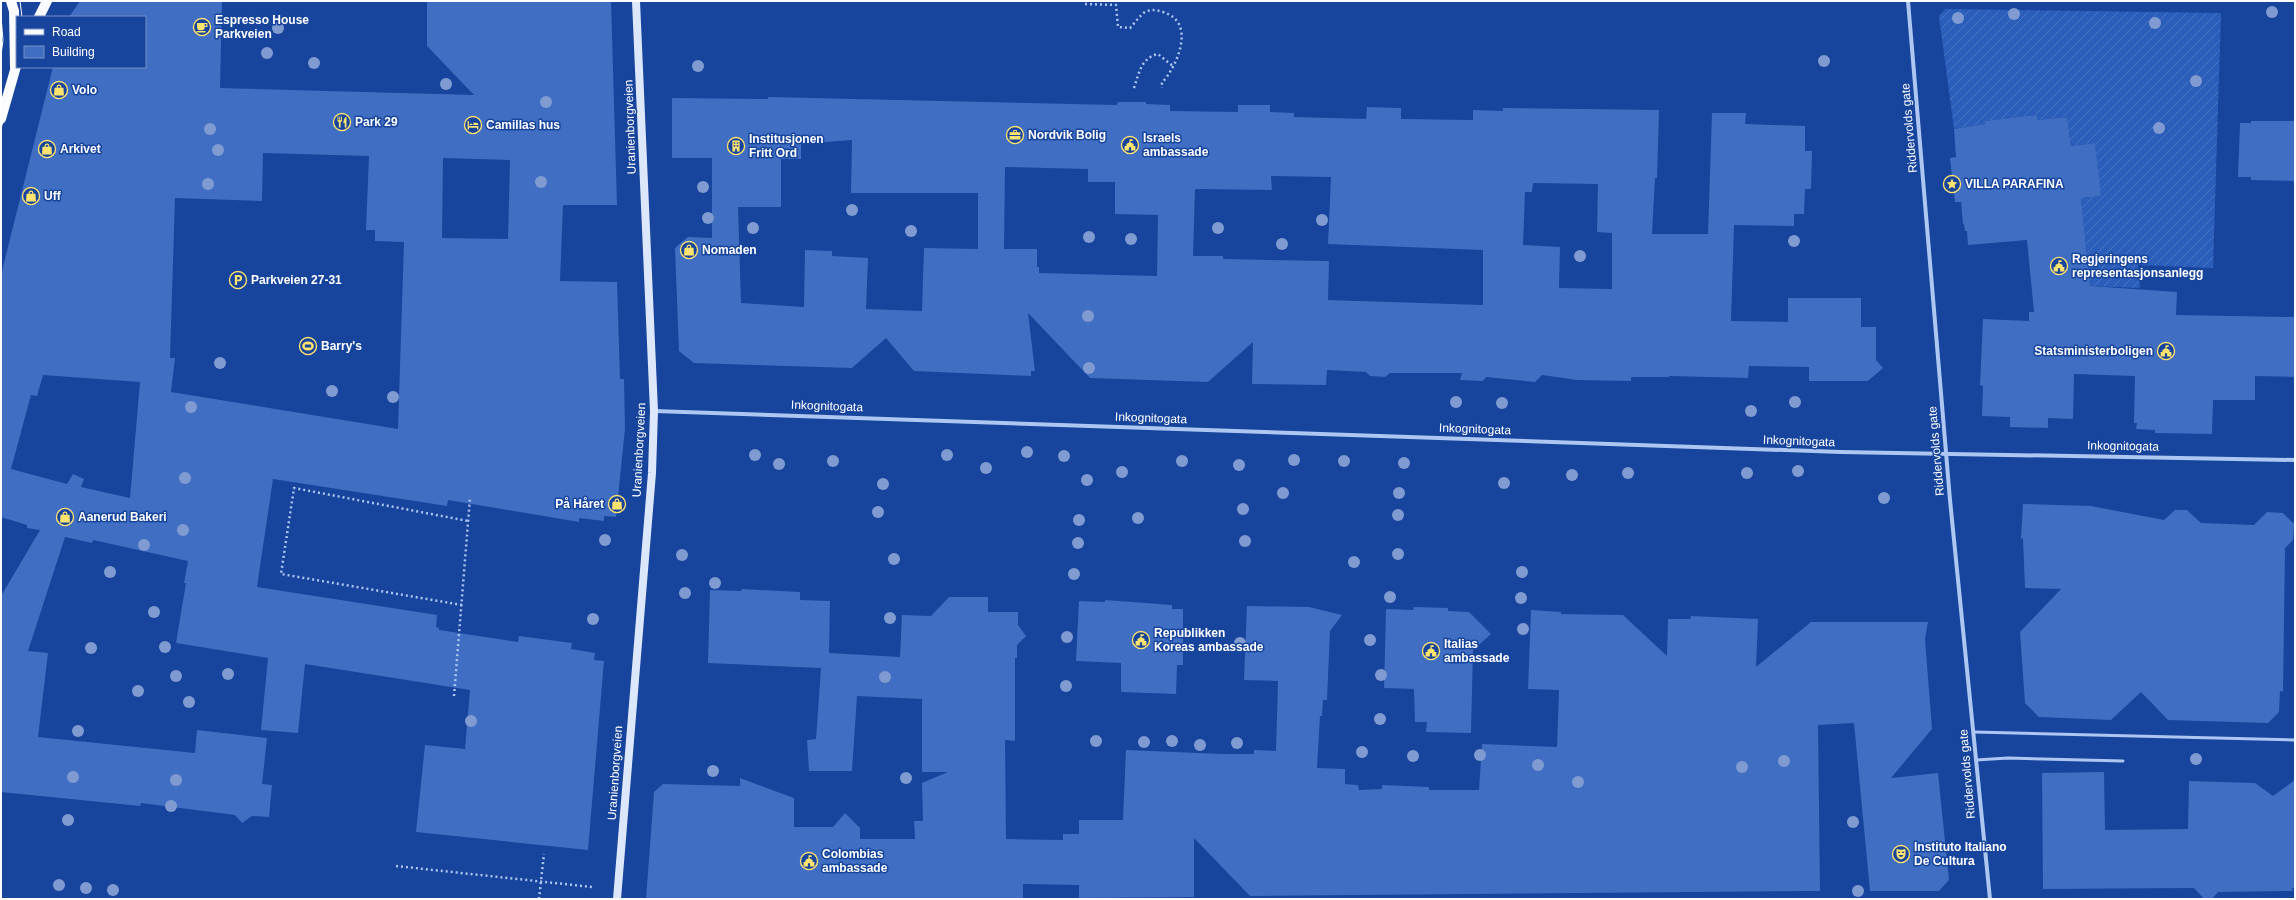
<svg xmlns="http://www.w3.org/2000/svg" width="2296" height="900" font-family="Helvetica,sans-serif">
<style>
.garden{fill:url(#garden-furrows)}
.building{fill:#3f6ec2;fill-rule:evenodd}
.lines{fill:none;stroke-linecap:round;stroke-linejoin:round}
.path{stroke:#adc6f2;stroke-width:2.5;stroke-dasharray:2 3;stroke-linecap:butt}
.lane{stroke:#adc6f2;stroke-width:3}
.street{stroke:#adc6f2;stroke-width:4}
.secondary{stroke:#dce7fc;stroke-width:8}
.primary{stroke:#f9fbff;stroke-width:10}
.tram{stroke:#fff;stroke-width:1}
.tree{fill:#809bd1}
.labels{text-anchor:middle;stroke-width:3;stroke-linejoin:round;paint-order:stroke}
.poi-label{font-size:12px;font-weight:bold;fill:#fff;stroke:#17449c;text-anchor:start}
.street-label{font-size:12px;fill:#fff;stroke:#17449c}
</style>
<defs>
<pattern id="garden-furrows" width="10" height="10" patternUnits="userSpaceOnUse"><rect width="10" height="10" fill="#2a5eba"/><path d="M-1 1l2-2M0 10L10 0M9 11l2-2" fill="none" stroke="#4a76c4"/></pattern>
</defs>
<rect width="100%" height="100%" fill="#17449c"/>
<path class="garden" d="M1945,9L2221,13L2213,268L2138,265L2140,288L2090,286L2081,198L2100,196L2095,143L2071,146L2067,117L2037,120L2036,115L1984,121L1985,124L1954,129L1939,16Z"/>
<g class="building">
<path d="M80,1H222L220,88L474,95L427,46V1H611L617,205H563L560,281L617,282L620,379H624L625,429L616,517L604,516V521L579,518V522L448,500L447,506L273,479L257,587L437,615L436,627L439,628V630L518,642L519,636L572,643L571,649L595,653L594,660L604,661L588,850L416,832L425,745L465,749L470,690L305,664L298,733L261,730L268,658L176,643L186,583H184L188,561L93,540L92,543L65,537L28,651L48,653L38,737L195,753L197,730L267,738L262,784L272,785L269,817L252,816L242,823L235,815L141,803L140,806L1,792V596L40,530L27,528V525L1,517V275L53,67H145V17H69ZM263,153L369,156L366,230H375V241L404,242L398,429L171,392L175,358H170L175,198L262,201ZM443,158L510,160L508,239L442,238ZM43,375L140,382L130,498L81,487L84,479L73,474L67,484L11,469L31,395L37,396Z"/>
<path d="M768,97L1117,105L1118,102H1146V104L1170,105V111L1238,112V105H1270V112L1294,113V117L1366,119L1367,107L1401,108V119L1473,120V110L1503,111V108L1659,110L1657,178H1655L1652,234H1708L1712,113H1746L1745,124L1805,126V151H1812L1811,189H1805L1804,214H1794V226L1734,225L1731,321L1788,322V298H1861V327H1876V360L1883,368L1868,381H1809V367L1749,366L1748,378L1669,376V377H1631V381L1577,380L1542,375L1535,382L1486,377L1483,381L1460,380L1462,373H1390L1385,377L1370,376L1366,372L1327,370L1326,385L1252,384L1253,342L1208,382L1090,378L1028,313L1035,371H1031V376L914,371L886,338L852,368L694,363L679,351L675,248L688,237L712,238V158H672V98L768,99ZM852,140L851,193H978V249L924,248L922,311L866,309L868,258L832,256V251L805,250L804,307L741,303L738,207H781V159H801V144ZM1005,167L1088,169V182H1115V214L1158,215L1157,276L1039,273V267H1037V249H1004ZM1271,176L1331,177L1328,244L1483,250V305L1328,300L1329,261L1223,259V256H1193L1195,189L1272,190ZM1533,183L1598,184L1597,232L1612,233V289L1559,288L1560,247L1523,245L1525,192H1532Z"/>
<path d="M2037,115V120L2067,117L2071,146L2095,143L2101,196L2081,198L2090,286L2177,292L2176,315L2295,317V377L2255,376V400H2213L2212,434L2155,433V430L2136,429L2137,423H2134L2135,376L2074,374L2073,419L2048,418V428L2010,427V417L1982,416L1983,386L1980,385L1983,319L2029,321V312H2034L2027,240L1968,245L1967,231H1965L1964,224H1963L1961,202H1955L1950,158L1956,157L1954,129L1985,124L1984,121Z"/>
<path d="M2251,121H2295V181L2251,180V177H2238L2240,123H2251Z"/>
<path d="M2023,504L2091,506L2164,520L2175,510H2187L2201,523L2254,525L2267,512L2283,513L2294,524L2293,540L2285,548L2283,692L2280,691L2279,712L2268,723L2168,720L2141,692L2111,720L2039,717L2025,703L2020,632L2061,589L2025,588L2023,538L2021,539Z"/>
<path d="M741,589L800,592V600L830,601L829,653L900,657L902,615L931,616L949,597H988V612H1018V625L1026,636L1017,645V658H1015V741L1005,740L1006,839L1063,840V834H1079V820H1123L1126,750L1222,754H1254V750L1276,751L1278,681L1244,680L1247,606L1309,607L1342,615L1330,631L1327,700H1323L1322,716H1320L1317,768L1345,769V784L1358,785L1359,790L1382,789V785L1429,787V790H1479L1482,744L1557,747L1559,690L1528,689L1531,610L1561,612V614L1623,615L1667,656L1668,619H1690L1691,616L1758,619L1756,667L1811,622H1928L1925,639L1932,729L1891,778L1938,773L1949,880L1939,891H1870L1854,723L1818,725L1820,891L1250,896L1194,838V897L1079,898V885L1023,884V899H646L654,792L663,784L740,786V778L794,798V827H833L845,813L860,828V839H915L914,821H923L922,783L948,772H922V699L857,696L852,771H809L807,740L816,739L821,668L708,663L710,590L742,591Z"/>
<path d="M1105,600L1172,605V609H1183V665H1177L1176,694L1121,692V663L1076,661L1079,601L1105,602Z"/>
<path d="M1414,607L1448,608V611L1469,612L1491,634L1473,650L1471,733L1426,732L1427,722H1415L1414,689L1384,688L1386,609L1413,610Z"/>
<path d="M2104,772L2105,830L2188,829L2189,781L2255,783L2273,796L2295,780V888H2292L2293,891L2218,892L2212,899H2204L2194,888L2043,889L2042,773Z"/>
</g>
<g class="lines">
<g class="path">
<path d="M1085,4L1116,5L1118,27L1130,28C1135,23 1139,16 1145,12C1151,9 1157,10 1163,12C1197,22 1177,66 1162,83V88"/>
<path d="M1134,88C1139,73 1141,58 1158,54L1174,67"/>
<path d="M462,605L281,574L294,488L468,521"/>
<path d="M454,696L470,498"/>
<path d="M396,866L592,887"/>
<path d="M539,899L544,854"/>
</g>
<g class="lane">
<path d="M1974,732L2295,740"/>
<path d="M1976,760L2008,758L2123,761"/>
</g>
<g class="street">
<path d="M1908,1L1950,500L1990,899"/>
<path d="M654,411L1841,452L2295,460"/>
</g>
<path class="secondary" d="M617,899L652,473L654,411L636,1"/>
<g class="primary">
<path d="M11,1L14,11L15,67"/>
<path d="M39,17L47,1"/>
<path d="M1,119L17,63"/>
</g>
<g class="tram">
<path d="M20,1L22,17"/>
<path d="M1,17L3,40L1,55"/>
<path d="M1,129L17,64"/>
</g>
</g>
<g class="tree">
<circle cx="2272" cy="12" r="6"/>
<circle cx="2014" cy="14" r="6"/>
<circle cx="1958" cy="18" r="6"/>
<circle cx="2155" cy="23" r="6"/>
<circle cx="278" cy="28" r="6"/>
<circle cx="267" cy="53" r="6"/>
<circle cx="1824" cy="61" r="6"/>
<circle cx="314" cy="63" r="6"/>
<circle cx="698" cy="66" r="6"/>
<circle cx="2196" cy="81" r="6"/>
<circle cx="446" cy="84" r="6"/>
<circle cx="546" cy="102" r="6"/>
<circle cx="2159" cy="128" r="6"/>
<circle cx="210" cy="129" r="6"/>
<circle cx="218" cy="150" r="6"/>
<circle cx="541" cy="182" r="6"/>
<circle cx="208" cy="184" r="6"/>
<circle cx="703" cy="187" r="6"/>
<circle cx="852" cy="210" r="6"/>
<circle cx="708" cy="218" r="6"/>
<circle cx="1322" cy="220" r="6"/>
<circle cx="753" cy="228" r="6"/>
<circle cx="1218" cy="228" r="6"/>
<circle cx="911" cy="231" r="6"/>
<circle cx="1089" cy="237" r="6"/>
<circle cx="1131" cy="239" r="6"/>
<circle cx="1794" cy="241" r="6"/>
<circle cx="1282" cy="244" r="6"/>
<circle cx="1580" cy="256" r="6"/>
<circle cx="1088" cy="316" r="6"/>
<circle cx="220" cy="363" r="6"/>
<circle cx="1089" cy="368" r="6"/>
<circle cx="332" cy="391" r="6"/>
<circle cx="393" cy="397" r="6"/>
<circle cx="1456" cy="402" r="6"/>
<circle cx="1795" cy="402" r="6"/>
<circle cx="1502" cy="403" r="6"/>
<circle cx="191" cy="407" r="6"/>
<circle cx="1751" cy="411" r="6"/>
<circle cx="1027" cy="452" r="6"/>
<circle cx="755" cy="455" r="6"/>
<circle cx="947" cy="455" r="6"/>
<circle cx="1064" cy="456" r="6"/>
<circle cx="1294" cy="460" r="6"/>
<circle cx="833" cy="461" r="6"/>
<circle cx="1182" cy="461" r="6"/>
<circle cx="1344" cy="461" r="6"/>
<circle cx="1404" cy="463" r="6"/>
<circle cx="779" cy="464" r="6"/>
<circle cx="1239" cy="465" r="6"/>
<circle cx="986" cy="468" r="6"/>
<circle cx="1798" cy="471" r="6"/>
<circle cx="1122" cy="472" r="6"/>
<circle cx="1628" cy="473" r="6"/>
<circle cx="1747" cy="473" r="6"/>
<circle cx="1572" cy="475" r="6"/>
<circle cx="185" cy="478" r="6"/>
<circle cx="1087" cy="480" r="6"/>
<circle cx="1504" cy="483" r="6"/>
<circle cx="883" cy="484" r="6"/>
<circle cx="1283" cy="493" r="6"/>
<circle cx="1399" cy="493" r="6"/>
<circle cx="1884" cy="498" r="6"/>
<circle cx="1243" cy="509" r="6"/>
<circle cx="878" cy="512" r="6"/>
<circle cx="1398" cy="515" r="6"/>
<circle cx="1138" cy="518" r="6"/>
<circle cx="1079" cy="520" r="6"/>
<circle cx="183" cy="530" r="6"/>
<circle cx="605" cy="540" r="6"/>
<circle cx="1245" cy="541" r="6"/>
<circle cx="1078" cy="543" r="6"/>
<circle cx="144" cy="545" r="6"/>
<circle cx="1398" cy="554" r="6"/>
<circle cx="682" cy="555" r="6"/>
<circle cx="894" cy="559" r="6"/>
<circle cx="1354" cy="562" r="6"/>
<circle cx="110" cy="572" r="6"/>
<circle cx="1522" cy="572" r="6"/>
<circle cx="1074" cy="574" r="6"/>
<circle cx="715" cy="583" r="6"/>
<circle cx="685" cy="593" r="6"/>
<circle cx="1390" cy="597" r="6"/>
<circle cx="1521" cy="598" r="6"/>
<circle cx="154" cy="612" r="6"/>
<circle cx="890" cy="618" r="6"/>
<circle cx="593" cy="619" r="6"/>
<circle cx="1523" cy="629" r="6"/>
<circle cx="1067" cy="637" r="6"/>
<circle cx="1370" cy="640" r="6"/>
<circle cx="1240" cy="643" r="6"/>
<circle cx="165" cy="647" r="6"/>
<circle cx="91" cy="648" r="6"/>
<circle cx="228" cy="674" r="6"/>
<circle cx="1381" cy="675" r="6"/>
<circle cx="176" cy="676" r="6"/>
<circle cx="885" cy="677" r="6"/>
<circle cx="1066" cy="686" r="6"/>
<circle cx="138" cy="691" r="6"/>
<circle cx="189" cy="702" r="6"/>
<circle cx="1380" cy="719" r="6"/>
<circle cx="471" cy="721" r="6"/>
<circle cx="78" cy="731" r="6"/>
<circle cx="1096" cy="741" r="6"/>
<circle cx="1172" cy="741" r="6"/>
<circle cx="1144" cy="742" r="6"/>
<circle cx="1237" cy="743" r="6"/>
<circle cx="1200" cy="745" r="6"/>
<circle cx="1362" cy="752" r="6"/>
<circle cx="1480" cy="755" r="6"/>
<circle cx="1413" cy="756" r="6"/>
<circle cx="2196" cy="759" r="6"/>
<circle cx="1784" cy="761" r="6"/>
<circle cx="1538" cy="765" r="6"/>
<circle cx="1742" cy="767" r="6"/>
<circle cx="713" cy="771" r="6"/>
<circle cx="73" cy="777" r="6"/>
<circle cx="906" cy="778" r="6"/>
<circle cx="176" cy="780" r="6"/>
<circle cx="1578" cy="782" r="6"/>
<circle cx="171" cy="806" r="6"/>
<circle cx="68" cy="820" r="6"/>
<circle cx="1853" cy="822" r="6"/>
<circle cx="59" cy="885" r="6"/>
<circle cx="86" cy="888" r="6"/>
<circle cx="113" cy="890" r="6"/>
<circle cx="1858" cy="891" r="6"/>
</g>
<defs>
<g id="cafe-ring" transform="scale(0.9)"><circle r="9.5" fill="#17449c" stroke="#ffe36f" stroke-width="1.5"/><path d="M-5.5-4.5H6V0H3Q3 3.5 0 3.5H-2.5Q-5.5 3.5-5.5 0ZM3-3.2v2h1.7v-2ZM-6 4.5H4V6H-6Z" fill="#ffe36f"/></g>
<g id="shop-ring" transform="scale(0.9)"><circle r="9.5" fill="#17449c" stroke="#ffe36f" stroke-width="1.5"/><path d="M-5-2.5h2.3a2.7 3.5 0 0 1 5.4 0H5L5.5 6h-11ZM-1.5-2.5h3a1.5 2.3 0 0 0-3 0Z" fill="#ffe36f"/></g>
<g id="restaurant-ring" transform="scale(0.9)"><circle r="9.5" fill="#17449c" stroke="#ffe36f" stroke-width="1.5"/><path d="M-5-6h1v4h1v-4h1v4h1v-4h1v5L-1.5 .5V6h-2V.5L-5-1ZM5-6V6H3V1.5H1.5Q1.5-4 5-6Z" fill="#ffe36f"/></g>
<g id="hotel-ring" transform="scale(0.9)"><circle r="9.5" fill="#17449c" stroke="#ffe36f" stroke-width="1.5"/><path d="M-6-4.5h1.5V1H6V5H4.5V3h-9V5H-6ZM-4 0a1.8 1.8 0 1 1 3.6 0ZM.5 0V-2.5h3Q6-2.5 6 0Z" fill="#ffe36f"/></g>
<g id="office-ring" transform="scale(0.9)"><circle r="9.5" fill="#17449c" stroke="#ffe36f" stroke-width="1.5"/><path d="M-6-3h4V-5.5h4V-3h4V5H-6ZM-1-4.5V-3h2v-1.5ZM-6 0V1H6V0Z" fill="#ffe36f"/></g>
<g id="civic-ring" transform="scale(0.9)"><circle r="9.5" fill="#17449c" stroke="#ffe36f" stroke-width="1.5"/><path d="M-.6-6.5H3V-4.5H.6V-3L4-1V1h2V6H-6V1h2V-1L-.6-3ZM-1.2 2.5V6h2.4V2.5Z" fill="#ffe36f"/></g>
<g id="building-ring" transform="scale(0.9)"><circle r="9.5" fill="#17449c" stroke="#ffe36f" stroke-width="1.5"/><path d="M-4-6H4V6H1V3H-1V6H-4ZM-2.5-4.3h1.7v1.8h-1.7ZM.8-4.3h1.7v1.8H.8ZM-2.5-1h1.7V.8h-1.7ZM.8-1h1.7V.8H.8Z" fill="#ffe36f"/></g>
<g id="sight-ring" transform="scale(0.9)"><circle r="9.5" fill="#17449c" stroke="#ffe36f" stroke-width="1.5"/><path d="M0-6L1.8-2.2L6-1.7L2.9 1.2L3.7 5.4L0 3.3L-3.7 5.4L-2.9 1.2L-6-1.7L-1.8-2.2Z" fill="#ffe36f"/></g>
<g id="parking-ring" transform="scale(0.9)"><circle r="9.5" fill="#17449c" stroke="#ffe36f" stroke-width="1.5"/><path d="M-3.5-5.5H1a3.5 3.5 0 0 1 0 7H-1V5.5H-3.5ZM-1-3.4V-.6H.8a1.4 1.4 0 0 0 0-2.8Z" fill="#ffe36f"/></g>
<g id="stadium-ring" transform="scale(0.9)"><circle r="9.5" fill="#17449c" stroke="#ffe36f" stroke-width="1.5"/><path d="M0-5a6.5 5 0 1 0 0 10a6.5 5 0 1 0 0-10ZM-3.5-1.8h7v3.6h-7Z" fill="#ffe36f"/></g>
<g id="theatre-ring" transform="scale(0.9)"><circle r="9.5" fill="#17449c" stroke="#ffe36f" stroke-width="1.5"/><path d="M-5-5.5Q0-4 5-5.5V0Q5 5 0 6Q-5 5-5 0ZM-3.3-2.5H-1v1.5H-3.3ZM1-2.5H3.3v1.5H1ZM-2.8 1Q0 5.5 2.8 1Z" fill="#ffe36f"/></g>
</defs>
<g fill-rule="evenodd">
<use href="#cafe-ring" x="202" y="27"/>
<use href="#shop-ring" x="59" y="90"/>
<use href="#restaurant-ring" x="342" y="122"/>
<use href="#hotel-ring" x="473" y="125"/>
<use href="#office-ring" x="1015" y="135"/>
<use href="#civic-ring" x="1130" y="145"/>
<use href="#building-ring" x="736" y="146"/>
<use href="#shop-ring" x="47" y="149"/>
<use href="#sight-ring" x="1952" y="184"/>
<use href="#shop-ring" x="31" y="196"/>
<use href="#shop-ring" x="689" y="250"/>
<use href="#civic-ring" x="2059" y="266"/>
<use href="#parking-ring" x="238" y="280"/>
<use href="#stadium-ring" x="308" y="346"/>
<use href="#civic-ring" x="2166" y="351"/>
<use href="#shop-ring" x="617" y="504"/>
<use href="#shop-ring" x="65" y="517"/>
<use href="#civic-ring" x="1141" y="640"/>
<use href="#civic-ring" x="1431" y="651"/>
<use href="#theatre-ring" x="1901" y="854"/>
<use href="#civic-ring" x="809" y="861"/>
</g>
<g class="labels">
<g class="poi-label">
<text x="215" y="24">Espresso House<tspan x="215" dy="14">Parkveien</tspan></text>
<text x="72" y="94">Volo</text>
<text x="355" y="126">Park 29</text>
<text x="486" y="129">Camillas hus</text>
<text x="1028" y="139">Nordvik Bolig</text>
<text x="1143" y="142">Israels<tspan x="1143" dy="14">ambassade</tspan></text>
<text x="749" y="143">Institusjonen<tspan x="749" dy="14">Fritt Ord</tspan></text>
<text x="60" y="153">Arkivet</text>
<text x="1965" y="188">VILLA PARAFINA</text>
<text x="44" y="200">Uff</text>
<text x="702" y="254">Nomaden</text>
<text x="2072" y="263">Regjeringens<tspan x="2072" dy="14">representasjonsanlegg</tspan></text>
<text x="251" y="284">Parkveien 27-31</text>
<text x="321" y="350">Barry's</text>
<text x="2153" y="355" text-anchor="end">Statsministerboligen</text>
<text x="604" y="508" text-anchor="end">På Håret</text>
<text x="78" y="521">Aanerud Bakeri</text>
<text x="1154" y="637">Republikken<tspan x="1154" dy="14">Koreas ambassade</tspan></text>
<text x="1444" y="648">Italias<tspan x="1444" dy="14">ambassade</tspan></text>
<text x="1914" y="851">Instituto Italiano<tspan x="1914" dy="14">De Cultura</tspan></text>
<text x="822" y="858">Colombias<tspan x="822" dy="14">ambassade</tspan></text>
</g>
<g class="street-label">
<text transform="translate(630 127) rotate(-92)" y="4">Uranienborgveien</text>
<text transform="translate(1909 128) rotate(-95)" y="4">Riddervolds gate</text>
<text transform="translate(827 406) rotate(2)" y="4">Inkognitogata</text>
<text transform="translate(1151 418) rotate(2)" y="4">Inkognitogata</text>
<text transform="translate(1475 429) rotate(2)" y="4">Inkognitogata</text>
<text transform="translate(1799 441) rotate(2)" y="4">Inkognitogata</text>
<text transform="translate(2123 446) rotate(1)" y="4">Inkognitogata</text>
<text transform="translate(639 450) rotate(-87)" y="4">Uranienborgveien</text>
<text transform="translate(1936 451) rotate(-95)" y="4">Riddervolds gate</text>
<text transform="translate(615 773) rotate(-86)" y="4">Uranienborgveien</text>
<text transform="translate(1967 774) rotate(-95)" y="4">Riddervolds gate</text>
</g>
</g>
<rect width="2296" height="900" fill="none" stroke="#ffffff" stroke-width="4"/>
<rect x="16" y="16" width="130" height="52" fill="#17449c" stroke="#748fc4"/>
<rect x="24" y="29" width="20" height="6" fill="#f9fbff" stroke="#748fc4"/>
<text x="52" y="36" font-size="12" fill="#ffffff">Road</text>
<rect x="24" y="46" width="20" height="12" fill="#3f6ec2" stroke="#748fc4"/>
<text x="52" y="56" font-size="12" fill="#ffffff">Building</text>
</svg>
